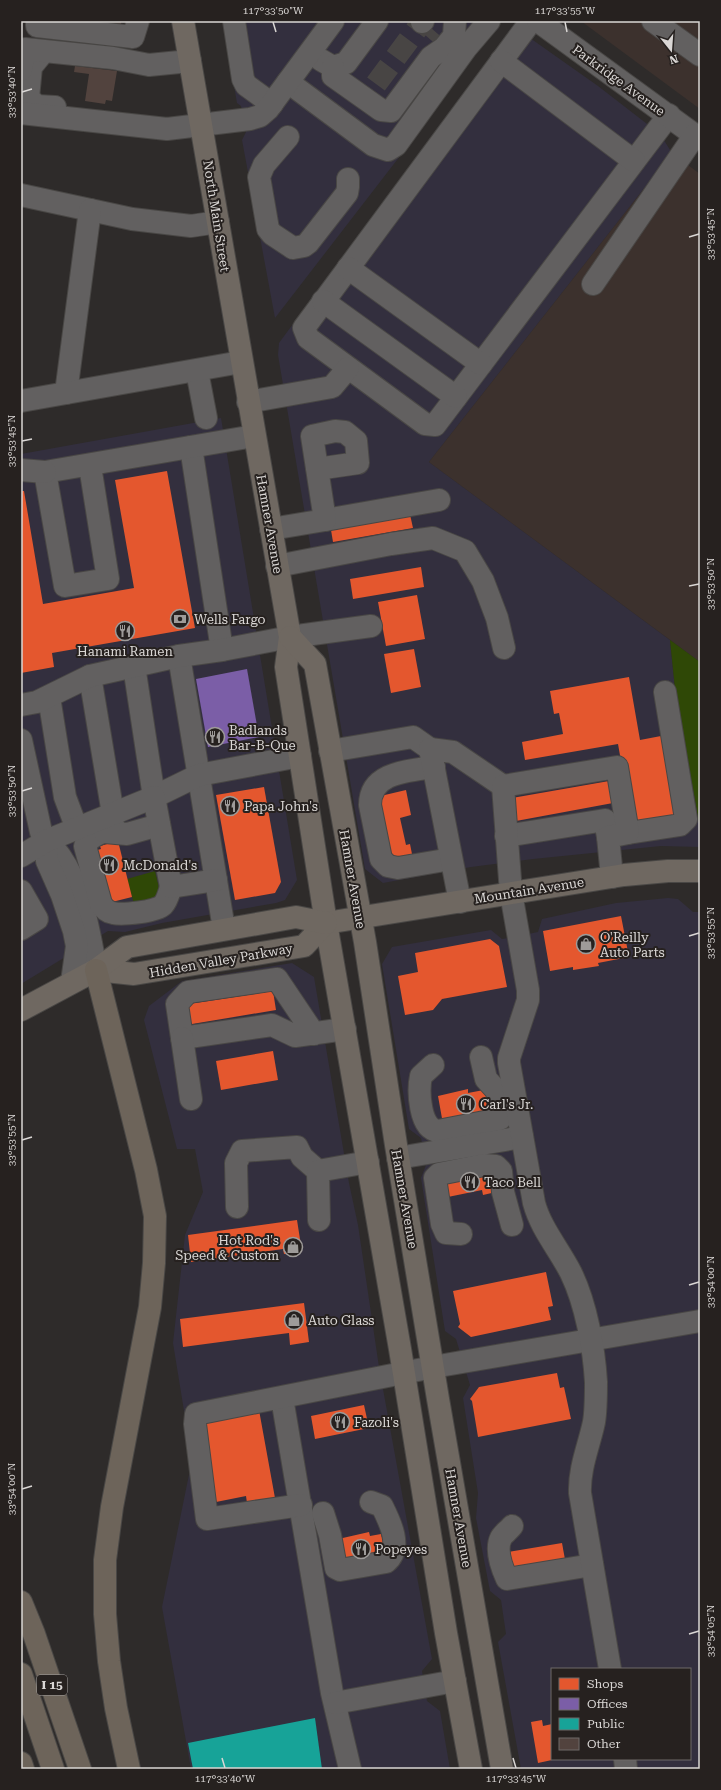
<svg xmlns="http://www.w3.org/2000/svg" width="721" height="1790" font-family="'Roboto Serif',serif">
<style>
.commercial{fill:#332f3e;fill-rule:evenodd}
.built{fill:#3c312d}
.green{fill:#2f4806}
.shops{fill:#e4572e}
.offices{fill:#7b5ea7}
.public{fill:#17a398}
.building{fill:#52433e}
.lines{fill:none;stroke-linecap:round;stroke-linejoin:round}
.minor-tunnel{stroke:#484544;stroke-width:22;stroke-dasharray:22 11;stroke-linecap:butt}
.minor-casing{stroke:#494745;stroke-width:24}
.major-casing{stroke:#494745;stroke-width:24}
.highway-casing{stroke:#494745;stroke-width:24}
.minor{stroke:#626060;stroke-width:22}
.major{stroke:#6f6861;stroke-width:22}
.highway{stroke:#6d645a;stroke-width:22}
.ticks{fill:none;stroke:#dad7d5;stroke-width:1.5}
.labels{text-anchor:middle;stroke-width:4;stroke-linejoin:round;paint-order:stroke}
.shield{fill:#26211f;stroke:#a4a09e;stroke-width:1}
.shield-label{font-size:12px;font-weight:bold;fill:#dad7d5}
.street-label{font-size:13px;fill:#dad7d5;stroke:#26211f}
.poi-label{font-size:13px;fill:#dad7d5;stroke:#26211f;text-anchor:start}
.neatline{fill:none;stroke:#dad7d5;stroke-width:1.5}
.ticks-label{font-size:10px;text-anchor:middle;fill:#dad7d5}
</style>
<rect width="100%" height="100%" fill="#2e2b2a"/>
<g class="commercial">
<path d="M223,21H495L499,28L487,39L417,134L275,318L242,140L246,132L241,106L237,103Z"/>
<path d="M513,26L598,86L660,134L672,153L429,462L670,640L675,689L700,828V847L661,846L533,859L471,867L383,883L365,869L278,355L279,343Z"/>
<path d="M221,418L297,880L285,900L276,903L162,923L125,932L108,931L21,984V454Z"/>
<path d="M668,898L678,899L693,912H700V1767L694,1769H521L498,1642L506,1634L501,1600L490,1591L476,1518L478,1493L463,1398L470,1385L456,1339L445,1331L421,1178L426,1165L421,1138L409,1129L382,964L392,947L491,930L502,939L509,938L538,932L542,919L616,903ZM552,1669H690V1759H552Z"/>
<path d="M292,963L314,977L349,1183L358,1225L379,1367L432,1659L422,1671L427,1701L440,1711L450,1769H191L162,1607L192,1460L173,1343L185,1235L203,1192L195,1149H177L144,1020L149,1006L182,981Z"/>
</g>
<g class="built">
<path d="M581,21H700V109L589,27Z"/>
<path d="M672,153L700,174V662L429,462Z"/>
</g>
<g class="green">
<path d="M670,640L700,662V828L675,689Z"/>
<path d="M155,871L161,896L134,904L127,879Z"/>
</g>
<g class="shops">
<path d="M167,471L195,628L52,653L54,667L21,673V491H24L43,604L134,588L115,480Z"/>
<path d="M409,510L413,528L333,542L330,524Z"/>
<path d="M421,567L424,587L353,599L350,579Z"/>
<path d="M417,595L425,639L386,646L378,602Z"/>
<path d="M414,649L421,687L391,693L384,654Z"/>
<path d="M629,677L640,740L661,736L677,821L633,829L618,744L525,760L522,742L563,734L559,713L554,714L550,691Z"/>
<path d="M609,781L613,803L516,821L512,798Z"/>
<path d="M264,787L281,882L275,893L235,900L216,795Z"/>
<path d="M406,790L411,815L400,818L406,845L410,844L412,854L386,860L372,798Z"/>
<path d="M118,841L132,897L104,904L90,852L101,849L100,846Z"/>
<path d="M621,916L629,957L598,963L599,966L573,970V967L550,971L543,931Z"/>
<path d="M490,939L499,946L507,987L442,999L433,1010L405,1015L398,976L418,972L415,953Z"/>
<path d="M273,991L276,1010L186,1025L183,1005Z"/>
<path d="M273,1051L278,1080L221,1090L216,1061Z"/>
<path d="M468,1089V1093L489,1089L495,1116L443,1124L438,1096Z"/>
<path d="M489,1168L496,1192L483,1195L482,1190L443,1198L439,1179Z"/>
<path d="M297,1220L302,1252L284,1254L283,1249L191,1262L188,1235Z"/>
<path d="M546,1272L553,1306L548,1307L551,1320L471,1337L458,1327L460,1324L453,1291Z"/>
<path d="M304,1303L309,1342L290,1345L289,1333L183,1347L180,1319Z"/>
<path d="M557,1373L560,1388L564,1387L571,1419L478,1437L472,1401L470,1399L479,1387Z"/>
<path d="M364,1405L369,1428L315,1439L311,1416Z"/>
<path d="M259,1410L275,1498L247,1503L246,1496L216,1502L202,1424Z"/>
<path d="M369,1532L370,1536L381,1534L387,1557L340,1564L334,1540Z"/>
<path d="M562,1543L566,1565L512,1574L508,1552Z"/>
<path d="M542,1720L543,1726L552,1724V1760L538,1763L531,1722Z"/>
</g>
<path class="offices" d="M247,669L259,737L208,747L196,679Z"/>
<path class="public" d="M315,1718L322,1769H193L188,1743Z"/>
<g class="building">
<path d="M66,21H121V30Z"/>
<path d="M75,66L117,71L112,101L106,100L105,104L85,101L89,74L74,72Z"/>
</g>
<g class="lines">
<g class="minor-tunnel">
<path d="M432,41L438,34"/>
<path d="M376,84L422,22"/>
</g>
<g class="minor-casing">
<g id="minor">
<path d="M37,21V26L133,37L138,21"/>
<path d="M234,21L243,79L246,85L272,104"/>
<path d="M531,21L304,328L308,338L425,424L435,425L669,115"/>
<path d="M538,21L700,139"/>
<path d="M653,21L700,55"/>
<path d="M422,22L423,21"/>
<path d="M40,56L31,67L28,98L37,106L55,107"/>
<path d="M321,60L333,67L346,63L377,21"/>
<path d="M501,61L634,161"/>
<path d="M333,67V76L381,110L391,111L431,57L444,48L454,36L455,21"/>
<path d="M21,70L25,49L113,58L149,65L190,61"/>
<path d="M288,82L373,145L388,150L396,145L466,48L489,21"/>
<path d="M21,113L167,129L250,119L260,116L268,109L333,21"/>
<path d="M288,137L264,165L259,177L268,229L272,234L293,248L304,246L308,243L347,193L348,187V179"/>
<path d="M21,195L132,219L191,226L218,222"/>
<path d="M348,268L481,364"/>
<path d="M593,284L695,135"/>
<path d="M323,301L456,397"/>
<path d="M197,371L206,418"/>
<path d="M66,393L90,210"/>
<path d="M21,401L241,362"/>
<path d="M248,402L332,387L348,368"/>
<path d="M191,447L222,650"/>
<path d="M90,466L108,579L65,586L45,472L254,436"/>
<path d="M21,470L45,472"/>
<path d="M325,520L439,500"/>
<path d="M271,529L325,520L312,436L335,431L345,432L356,441L358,463L317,469"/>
<path d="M277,566L391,544L433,538L465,551L483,581L497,618L504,648"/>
<path d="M179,656L224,929"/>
<path d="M134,666L154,797L199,775L300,756"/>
<path d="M90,676L113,814"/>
<path d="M49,697L65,797L77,829"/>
<path d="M21,705L37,702L90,676L179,656L222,650L290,637L371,626"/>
<path d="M21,740L41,832C46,841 54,848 60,856C83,889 89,932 96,970"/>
<path d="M330,751L413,737L430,749"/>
<path d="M434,767C408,771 370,772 370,805L381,859L388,866L398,868L451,859"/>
<path d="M114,827C105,832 89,835 85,846L101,904C104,909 107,912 113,913C122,915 156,912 163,905C167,901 169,893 171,887"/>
<path d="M105,832L127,834L159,825"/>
<path d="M628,833L680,825L686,819L665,692"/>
<path d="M506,836L605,820L608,837"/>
<path d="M46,842L47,861L62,895L74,931L77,946L72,982"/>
<path d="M21,856L46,841L154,797L171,887L216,880"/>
<path d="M21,891L37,919L21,929"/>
<path d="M460,902L430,749L453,752L503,786"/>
<path d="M314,1034L277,979L188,992L177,1004L182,1038L272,1025L295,1036L345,1029"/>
<path d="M182,1038L191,1099"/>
<path d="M433,1065L421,1076C418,1090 419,1129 438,1131L500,1119L499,1099L496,1090L486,1079L481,1057"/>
<path d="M398,1158L522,1137"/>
<path d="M237,1207L236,1163L242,1151L297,1147L302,1157L318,1171"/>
<path d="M319,1220L318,1171L368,1162"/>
<path d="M461,1234L446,1233L442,1224L435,1178L439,1174L484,1165L496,1166L501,1171L503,1192L512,1225"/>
<path d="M282,1398L332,1693L350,1769"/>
<path d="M301,1505L207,1519L195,1424L196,1414L433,1367L700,1321"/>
<path d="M323,1513L330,1535L336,1568L340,1570L386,1562C403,1548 390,1522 382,1506L371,1502"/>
<path d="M512,1526C509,1530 503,1534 501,1538C495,1550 502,1568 507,1579L592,1565"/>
<path d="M610,1669L580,1493C579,1468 589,1446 594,1422C596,1410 596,1395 596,1382C594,1348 586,1304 571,1273C559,1249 541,1229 534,1203L509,1063V1058L528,1000V990L511,893L503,786L617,767L628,833L608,837L612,877"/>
<path d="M335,1703L455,1681"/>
<path d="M625,1759L626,1769"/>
</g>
</g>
<g class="major-casing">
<g id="major">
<path d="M183,21L290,637L286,667L326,923L400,1349L446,1633L471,1769"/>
<path d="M290,637L315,664L365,942L396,1145L438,1399L502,1769"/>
<path d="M96,970L134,974L304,946L326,923L624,875L668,871H700"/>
<path d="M21,1010L96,970L127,947L296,917L326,923"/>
</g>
</g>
<g class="highway-casing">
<g id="highway">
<path d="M96,970L146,1170L155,1216L154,1263L150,1307L112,1507L105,1560V1614L109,1661L116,1708L129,1769"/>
<path d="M21,1602L34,1634L80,1769"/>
<path d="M21,1674L53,1769"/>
<path d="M21,1763L23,1769"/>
</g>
</g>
<use href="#minor" class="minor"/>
<use href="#major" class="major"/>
<use href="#highway" class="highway"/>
</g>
<path class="ticks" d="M273,22L276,32M565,22L567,32M22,92L32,89M689,237L699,234M22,441L32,439M689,586L699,584M22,791L32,788M689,936L699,933M22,1140L32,1137M689,1285L699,1282M22,1489L32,1486M689,1634L699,1631M222,1758L225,1768M513,1758L516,1768"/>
<defs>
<g id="bank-ring" transform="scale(1)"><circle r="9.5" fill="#26211f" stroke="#9e9b99" stroke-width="1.5"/><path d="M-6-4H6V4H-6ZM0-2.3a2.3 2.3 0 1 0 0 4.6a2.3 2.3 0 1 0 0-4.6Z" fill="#9e9b99"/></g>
<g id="restaurant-ring" transform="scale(1)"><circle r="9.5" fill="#26211f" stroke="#9e9b99" stroke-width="1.5"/><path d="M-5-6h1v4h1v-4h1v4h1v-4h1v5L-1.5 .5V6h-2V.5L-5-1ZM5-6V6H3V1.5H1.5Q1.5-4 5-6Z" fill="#9e9b99"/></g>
<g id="shop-ring" transform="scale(1)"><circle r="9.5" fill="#26211f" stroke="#9e9b99" stroke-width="1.5"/><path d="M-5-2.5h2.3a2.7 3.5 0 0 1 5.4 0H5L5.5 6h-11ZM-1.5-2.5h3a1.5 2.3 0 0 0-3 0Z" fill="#9e9b99"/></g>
</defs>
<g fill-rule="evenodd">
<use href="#bank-ring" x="180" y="619"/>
<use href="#restaurant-ring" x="125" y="631"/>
<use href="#restaurant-ring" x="215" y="737"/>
<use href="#restaurant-ring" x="230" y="806"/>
<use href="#restaurant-ring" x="109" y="865"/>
<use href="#shop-ring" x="586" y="944"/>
<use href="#restaurant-ring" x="466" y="1104"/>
<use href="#restaurant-ring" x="470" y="1182"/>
<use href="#shop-ring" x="293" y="1247"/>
<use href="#shop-ring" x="294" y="1320"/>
<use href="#restaurant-ring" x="340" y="1422"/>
<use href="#restaurant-ring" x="361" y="1549"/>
</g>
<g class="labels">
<rect class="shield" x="37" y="1675" width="30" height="20" rx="3"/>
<g class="shield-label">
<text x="52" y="1689">I 15</text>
</g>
<g class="street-label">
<text transform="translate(619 80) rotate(36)" y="5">Parkridge Avenue</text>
<text transform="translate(217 216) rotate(81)" y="5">North Main Street</text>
<text transform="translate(270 524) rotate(80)" y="5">Hamner Avenue</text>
<text transform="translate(353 879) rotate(80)" y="5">Hamner Avenue</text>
<text transform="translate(529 890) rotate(-9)" y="5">Mountain Avenue</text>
<text transform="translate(221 960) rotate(-10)" y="5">Hidden Valley Parkway</text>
<text transform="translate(405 1199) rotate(80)" y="5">Hamner Avenue</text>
<text transform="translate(459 1518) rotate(80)" y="5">Hamner Avenue</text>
</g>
<g class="poi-label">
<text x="194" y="624">Wells Fargo</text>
<text x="125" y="656" text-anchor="middle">Hanami Ramen</text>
<text x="229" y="735">Badlands<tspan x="229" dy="15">Bar-B-Que</tspan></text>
<text x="244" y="811">Papa John's</text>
<text x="123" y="870">McDonald's</text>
<text x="600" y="942">O'Reilly<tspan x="600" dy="15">Auto Parts</tspan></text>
<text x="480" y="1109">Carl's Jr.</text>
<text x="484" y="1187">Taco Bell</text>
<text x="279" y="1245" text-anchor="end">Hot Rod's<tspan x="279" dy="15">Speed &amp; Custom</tspan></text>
<text x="308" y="1325">Auto Glass</text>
<text x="354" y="1427">Fazoli's</text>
<text x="375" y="1554">Popeyes</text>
</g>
</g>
<rect width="721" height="1790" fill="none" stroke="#26211f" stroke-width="44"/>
<rect x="551" y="1668" width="140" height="92" fill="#26211f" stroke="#6e6a68"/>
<rect x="559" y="1678" width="20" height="12" fill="#e4572e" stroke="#6e6a68"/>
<text x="587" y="1688" font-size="12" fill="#dad7d5">Shops</text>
<rect x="559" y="1698" width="20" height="12" fill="#7b5ea7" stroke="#6e6a68"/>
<text x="587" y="1708" font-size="12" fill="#dad7d5">Offices</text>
<rect x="559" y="1718" width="20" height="12" fill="#17a398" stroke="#6e6a68"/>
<text x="587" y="1728" font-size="12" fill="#dad7d5">Public</text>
<rect x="559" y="1738" width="20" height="12" fill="#52433e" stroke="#6e6a68"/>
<text x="587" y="1748" font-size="12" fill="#dad7d5">Other</text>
<g transform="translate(671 50) rotate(163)" stroke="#26211f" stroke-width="3" paint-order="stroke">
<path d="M0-3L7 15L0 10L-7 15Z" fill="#dad7d5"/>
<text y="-6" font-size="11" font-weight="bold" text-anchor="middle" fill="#dad7d5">N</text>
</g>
<rect x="22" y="22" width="677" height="1746" class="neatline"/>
<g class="ticks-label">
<text x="273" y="14">117°33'50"W</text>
<text x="565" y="14">117°33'55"W</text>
<text transform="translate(11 92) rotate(-90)" y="4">33°53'40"N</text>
<text transform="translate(710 234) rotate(-90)" y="4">33°53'45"N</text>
<text transform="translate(11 441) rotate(-90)" y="4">33°53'45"N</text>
<text transform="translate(710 584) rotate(-90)" y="4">33°53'50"N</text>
<text transform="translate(11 791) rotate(-90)" y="4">33°53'50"N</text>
<text transform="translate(710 933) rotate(-90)" y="4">33°53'55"N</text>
<text transform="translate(11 1140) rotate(-90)" y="4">33°53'55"N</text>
<text transform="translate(710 1282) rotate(-90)" y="4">33°54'00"N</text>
<text transform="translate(11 1489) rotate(-90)" y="4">33°54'00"N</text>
<text transform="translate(710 1631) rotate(-90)" y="4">33°54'05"N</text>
<text x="225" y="1782">117°33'40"W</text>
<text x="516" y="1782">117°33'45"W</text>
</g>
</svg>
